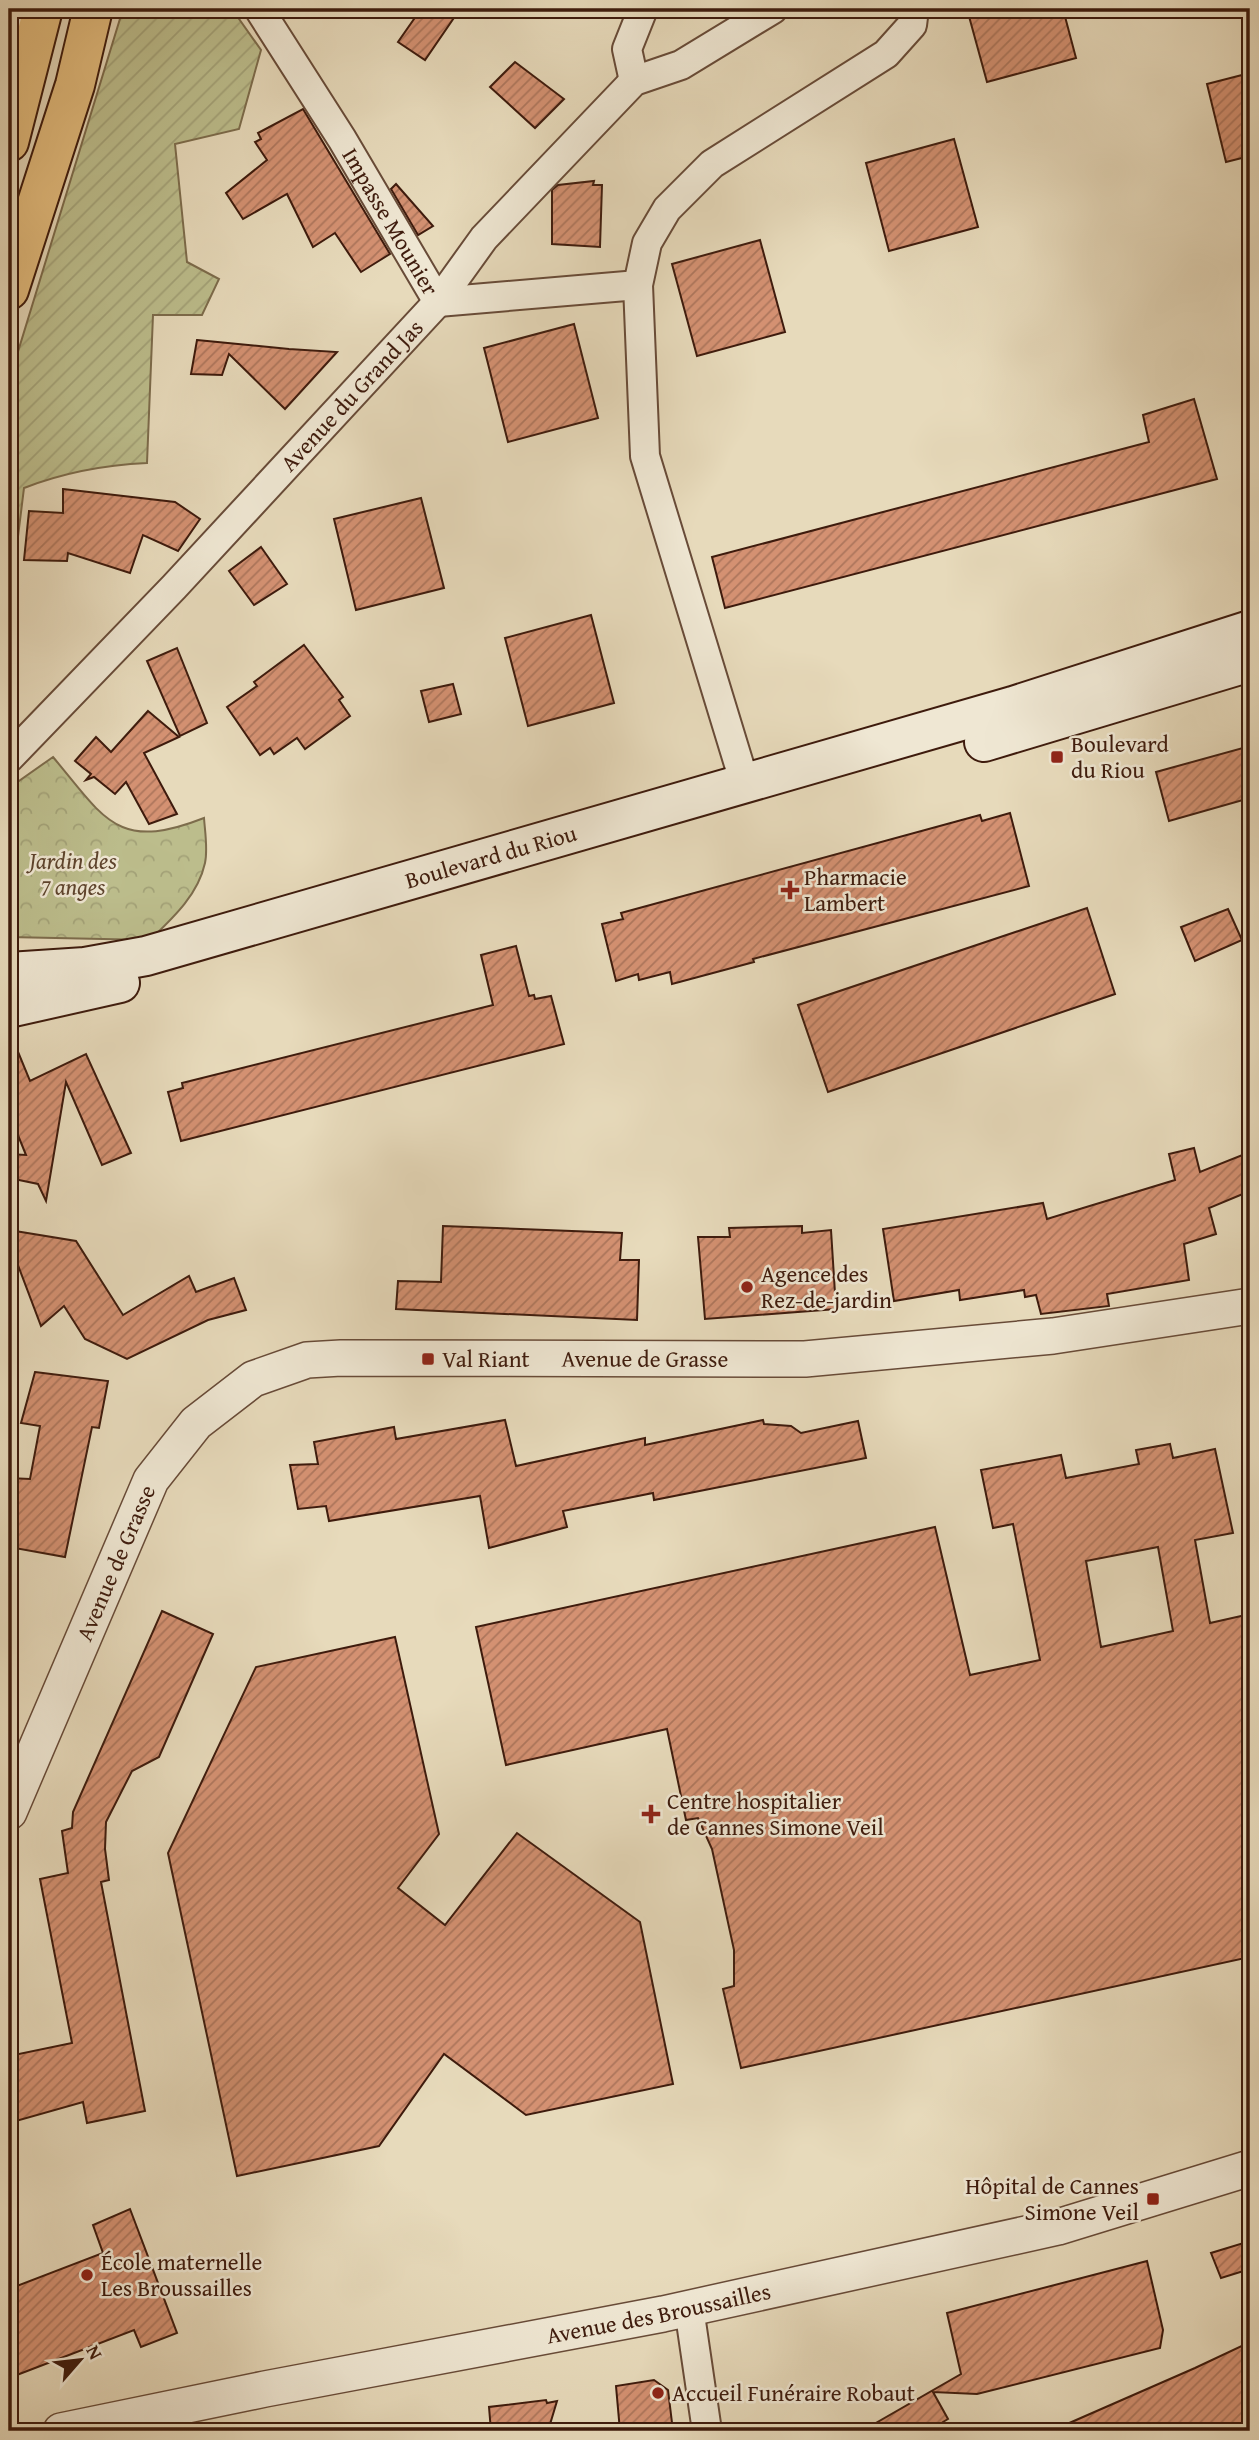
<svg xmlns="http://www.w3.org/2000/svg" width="1259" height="2440" font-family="'Gentium Book Plus',serif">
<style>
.park{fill:url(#park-crowns);stroke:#7d6c4c;stroke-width:2}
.garden{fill:url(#garden-furrows);stroke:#7d6c4c;stroke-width:2}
.building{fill:url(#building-hatch);stroke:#3e1b0d;stroke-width:2;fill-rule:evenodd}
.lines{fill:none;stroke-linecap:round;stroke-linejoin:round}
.minor-casing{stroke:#684b38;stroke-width:32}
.tertiary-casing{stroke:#684b38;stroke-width:38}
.secondary-casing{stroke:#3e1b0d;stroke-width:42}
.trunk-casing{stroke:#3e1b0d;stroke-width:42}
.minor{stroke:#efe7d3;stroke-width:28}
.tertiary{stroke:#efe7d3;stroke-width:35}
.secondary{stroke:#efe7d3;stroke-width:38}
.trunk{stroke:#e4bd7e;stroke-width:38}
.poi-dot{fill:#8f2418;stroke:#efe7d3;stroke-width:2.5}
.labels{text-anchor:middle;stroke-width:5;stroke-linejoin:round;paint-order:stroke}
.street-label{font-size:23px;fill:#3e1b0d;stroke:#efe7d3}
.poi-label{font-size:23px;fill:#3e1b0d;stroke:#efe7d3;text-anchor:start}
.park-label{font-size:23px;font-style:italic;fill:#5e442d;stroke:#efe7d3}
</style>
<defs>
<pattern id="park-crowns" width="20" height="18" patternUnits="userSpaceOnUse" patternTransform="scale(1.75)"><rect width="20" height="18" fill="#bcbd8c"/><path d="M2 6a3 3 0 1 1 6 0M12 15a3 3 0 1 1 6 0" fill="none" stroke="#a3a278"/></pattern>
<pattern id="garden-furrows" width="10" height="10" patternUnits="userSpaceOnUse" patternTransform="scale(1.75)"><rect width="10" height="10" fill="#bcbd8c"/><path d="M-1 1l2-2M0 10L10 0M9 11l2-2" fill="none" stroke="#a3a278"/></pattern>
<pattern id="building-hatch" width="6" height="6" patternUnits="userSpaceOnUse" patternTransform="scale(1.75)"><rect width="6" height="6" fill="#d49172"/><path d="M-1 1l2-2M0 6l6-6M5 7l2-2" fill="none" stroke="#ad765c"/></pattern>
</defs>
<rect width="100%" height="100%" fill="#e7dabb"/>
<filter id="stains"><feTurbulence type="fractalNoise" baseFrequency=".00286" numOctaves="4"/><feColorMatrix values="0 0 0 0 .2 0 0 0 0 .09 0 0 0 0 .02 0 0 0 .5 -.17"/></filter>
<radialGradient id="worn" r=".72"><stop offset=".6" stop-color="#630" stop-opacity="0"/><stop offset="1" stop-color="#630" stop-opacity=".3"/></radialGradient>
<path class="park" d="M53,757C105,819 117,852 204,818C205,832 208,849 205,863C198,895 173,918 150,940L9,937V788Z"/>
<path class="garden" d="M123,9H232L261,50L239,129L175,144L187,262L219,279L202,315H153L147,463C104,465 65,472 24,488L9,609V381Z"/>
<g class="building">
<path d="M421,9H460L425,60L398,42Z"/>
<path d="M967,9H1063L1076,58L987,82Z"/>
<path d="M515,62L564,99L535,128L490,87Z"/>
<path d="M1242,75L1250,113V156L1226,162L1207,84Z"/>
<path d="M303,109L390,254L361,272L335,233L313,247L287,194L243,219L226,193L267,160L255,142L261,139L258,133Z"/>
<path d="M954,139L978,227L889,251L866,163Z"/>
<path d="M594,181L593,185H602L600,247L552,244V190L558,185Z"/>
<path d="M396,184L433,226L418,235L391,189Z"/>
<path d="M760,240L785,332L697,356L672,264Z"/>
<path d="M574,324L598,418L508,442L484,348Z"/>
<path d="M197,340L289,349L337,352L285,409L229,354L222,375L191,374Z"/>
<path d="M1194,399L1217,479L725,608L712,557L1149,442L1143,415Z"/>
<path d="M63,489L175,502L200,519L178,551L143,535L130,573L68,553L67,561L24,560L29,511L63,513Z"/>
<path d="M421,498L444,588L356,610L334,519Z"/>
<path d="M261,547L287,584L254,605L229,571Z"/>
<path d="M591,615L614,703L528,726L505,638Z"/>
<path d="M304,645L343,697L339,700L350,716L305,749L297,738L274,754L270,748L260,755L227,707L257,686L254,682Z"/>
<path d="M177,648L207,723L180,736L147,661Z"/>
<path d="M453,684L461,714L429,722L421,691Z"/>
<path d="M148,711L179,737L144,753L177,814L149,824L126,782L115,794L94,777L86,780L91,774L75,761L96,737L111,752Z"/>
<path d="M1250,746V798L1169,821L1156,772Z"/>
<path d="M1010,813L1029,886L753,959L754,962L672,984L670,972L639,980L638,974L616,981L602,924L623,919L621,913L980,815L982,821Z"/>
<path d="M1087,908L1115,994L828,1092L798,1005Z"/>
<path d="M1228,909L1242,940L1195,961L1181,927Z"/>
<path d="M516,946L529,996L534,995L535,999L551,996L564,1044L181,1141L168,1092L183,1088L182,1083L493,1005L481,955Z"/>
<path d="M9,1030L30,1081L86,1054L131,1153L102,1165L66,1082L46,1201L38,1184L9,1178V1154L26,1155L9,1113Z"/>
<path d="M1194,1148L1200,1172L1250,1152V1191L1209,1208L1216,1234L1184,1244L1189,1280L1107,1294L1109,1306L1041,1314L1036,1295L1025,1297L1024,1290L960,1300L959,1290L894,1301L883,1229L1043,1203L1047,1219L1175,1180L1169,1154Z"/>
<path d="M443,1226L622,1233L620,1260H639L637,1320L396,1309L398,1281L441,1282Z"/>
<path d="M802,1226V1233L831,1230L836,1309L705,1319L698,1237H730L729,1228Z"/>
<path d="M9,1230L76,1241L123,1315L189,1276L196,1292L234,1278L246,1310L208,1320L127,1359L85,1339L64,1306L41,1326L16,1260L9,1256Z"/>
<path d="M35,1372L108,1381L99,1428L92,1427L65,1557L9,1547V1478L30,1479L40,1426L21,1423Z"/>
<path d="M505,1420L516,1466L645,1438V1445L763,1420L764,1424L791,1426L801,1433L858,1421L866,1458L654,1500L653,1493L563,1511L567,1527L489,1548L480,1496L329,1521L326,1506L298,1509L290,1465L318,1464L314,1442L394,1427L396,1439Z"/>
<path d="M1170,1444L1173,1458L1215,1449L1233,1533L1195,1540L1210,1623L1250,1614V1957L741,2068L723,1989L734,1986V1950L712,1849L698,1818L686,1820L667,1729L506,1765L476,1627L935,1527L970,1675L1040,1660L1013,1524L993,1528L981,1470L1061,1455L1066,1478L1139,1464L1136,1450ZM1158,1547L1173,1631L1101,1647L1086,1561Z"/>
<path d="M162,1611L213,1634L159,1757L132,1771L106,1822L105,1849L109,1880L101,1882L145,2111L87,2123L83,2102L9,2123V2056L72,2043L40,1879L68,1873L62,1831L72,1828L73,1812Z"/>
<path d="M395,1637L439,1834L398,1888L445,1925L517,1833L640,1922L673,2084L526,2115L444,2054L379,2146L237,2176L168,1853L256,1667Z"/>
<path d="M130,2209L177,2333L141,2347L134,2330L9,2378V2289L103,2253L93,2225Z"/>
<path d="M1250,2241V2269L1221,2278L1211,2253Z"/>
<path d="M1147,2261L1163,2330L1160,2348L977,2394L933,2392L948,2419L943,2422L948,2431H862L961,2374L947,2313Z"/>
<path d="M1250,2342V2431H1051L1195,2368Z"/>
<path d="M654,2380L668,2390L673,2431H620L616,2386Z"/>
<path d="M546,2400L547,2403L557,2401L548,2431H491L489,2407Z"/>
</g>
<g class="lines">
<g class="minor-casing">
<g id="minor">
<path id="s1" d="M259,9L342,139L438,302L638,285"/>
<path d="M9,41L40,23"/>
<path d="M634,81L627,49L643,9"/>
<path id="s2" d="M9,758L174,587L438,302L484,238L634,81L681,65L773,9"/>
<path d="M745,784L645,456L638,285L647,243L667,209L712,164L886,54L912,25L914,9"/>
<path d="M689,2308L707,2431"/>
</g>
</g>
<g class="tertiary-casing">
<g id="tertiary">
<path id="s3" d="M9,1812L151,1480L196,1423L253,1379L307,1360L341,1358L805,1359L1053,1336L1250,1306"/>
<path id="s4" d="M61,2431L265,2389L663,2314L1058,2227L1250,2168"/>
</g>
</g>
<g class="secondary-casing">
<g id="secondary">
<path d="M984,742L1250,662"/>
<path id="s5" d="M9,972L85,967L146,956L1013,706L1250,630"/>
<path d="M9,1008L120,983"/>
</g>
</g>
<g class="trunk-casing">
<g id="trunk">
<path d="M9,142L43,9"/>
<path d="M9,290L75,85L93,9"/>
</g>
</g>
<use href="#minor" class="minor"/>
<use href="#tertiary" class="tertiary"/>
<use href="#secondary" class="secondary"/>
<use href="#trunk" class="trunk"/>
</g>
<g class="poi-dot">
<rect x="1050" y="750" width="14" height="14" rx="3.5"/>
<path d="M786.5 879.5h7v7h7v7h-7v7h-7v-7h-7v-7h7z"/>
<circle cx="747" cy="1287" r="7"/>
<rect x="421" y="1352" width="14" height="14" rx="3.5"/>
<path d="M647.5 1803.5h7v7h7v7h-7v7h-7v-7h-7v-7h7z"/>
<rect x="1146" y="2192" width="14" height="14" rx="3.5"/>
<circle cx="87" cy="2275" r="7"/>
<circle cx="658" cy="2393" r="7"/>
</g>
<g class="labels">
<g class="street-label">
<text dy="8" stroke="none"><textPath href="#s1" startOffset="250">Impasse Mounier</textPath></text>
<text dy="8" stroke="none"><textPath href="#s2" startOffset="499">Avenue du Grand Jas</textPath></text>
<text dy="8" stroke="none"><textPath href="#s5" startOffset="497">Boulevard du Riou</textPath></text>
<text dy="8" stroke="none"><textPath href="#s3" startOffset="901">Avenue de Grasse</textPath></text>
<text dy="8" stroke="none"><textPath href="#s3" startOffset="271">Avenue de Grasse</textPath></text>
<text dy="8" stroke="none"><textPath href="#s4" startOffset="609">Avenue des Broussailles</textPath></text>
</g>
<g class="poi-label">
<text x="1071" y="752">Boulevard<tspan x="1071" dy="26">du Riou</tspan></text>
<text x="804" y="885">Pharmacie<tspan x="804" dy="26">Lambert</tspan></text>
<text x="761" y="1282">Agence des<tspan x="761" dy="26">Rez-de-jardin</tspan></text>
<text x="442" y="1367">Val Riant</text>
<text x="667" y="1809">Centre hospitalier<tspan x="667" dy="26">de Cannes Simone Veil</tspan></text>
<text x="1139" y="2194" text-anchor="end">Hôpital de Cannes<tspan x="1139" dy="26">Simone Veil</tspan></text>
<text x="101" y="2270">École maternelle<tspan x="101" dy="26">Les Broussailles</tspan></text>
<text x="672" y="2401">Accueil Funéraire Robaut</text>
</g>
<g class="park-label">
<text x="73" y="869">Jardin des<tspan x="73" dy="26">7 anges</tspan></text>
</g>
</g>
<rect width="1259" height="2440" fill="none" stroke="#e7dabb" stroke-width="35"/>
<rect x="10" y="10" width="1238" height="2419" fill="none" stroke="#3e1b0d" stroke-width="3.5"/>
<rect x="18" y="18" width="1224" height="2405" fill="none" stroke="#3e1b0d" stroke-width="2"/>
<g transform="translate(80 2360) rotate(62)" stroke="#efe7d3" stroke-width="5" paint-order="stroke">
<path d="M0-5L12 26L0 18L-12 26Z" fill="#3e1b0d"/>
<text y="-10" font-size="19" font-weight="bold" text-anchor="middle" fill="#3e1b0d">N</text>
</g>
<rect width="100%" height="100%" filter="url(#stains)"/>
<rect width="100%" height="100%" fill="url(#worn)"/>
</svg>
